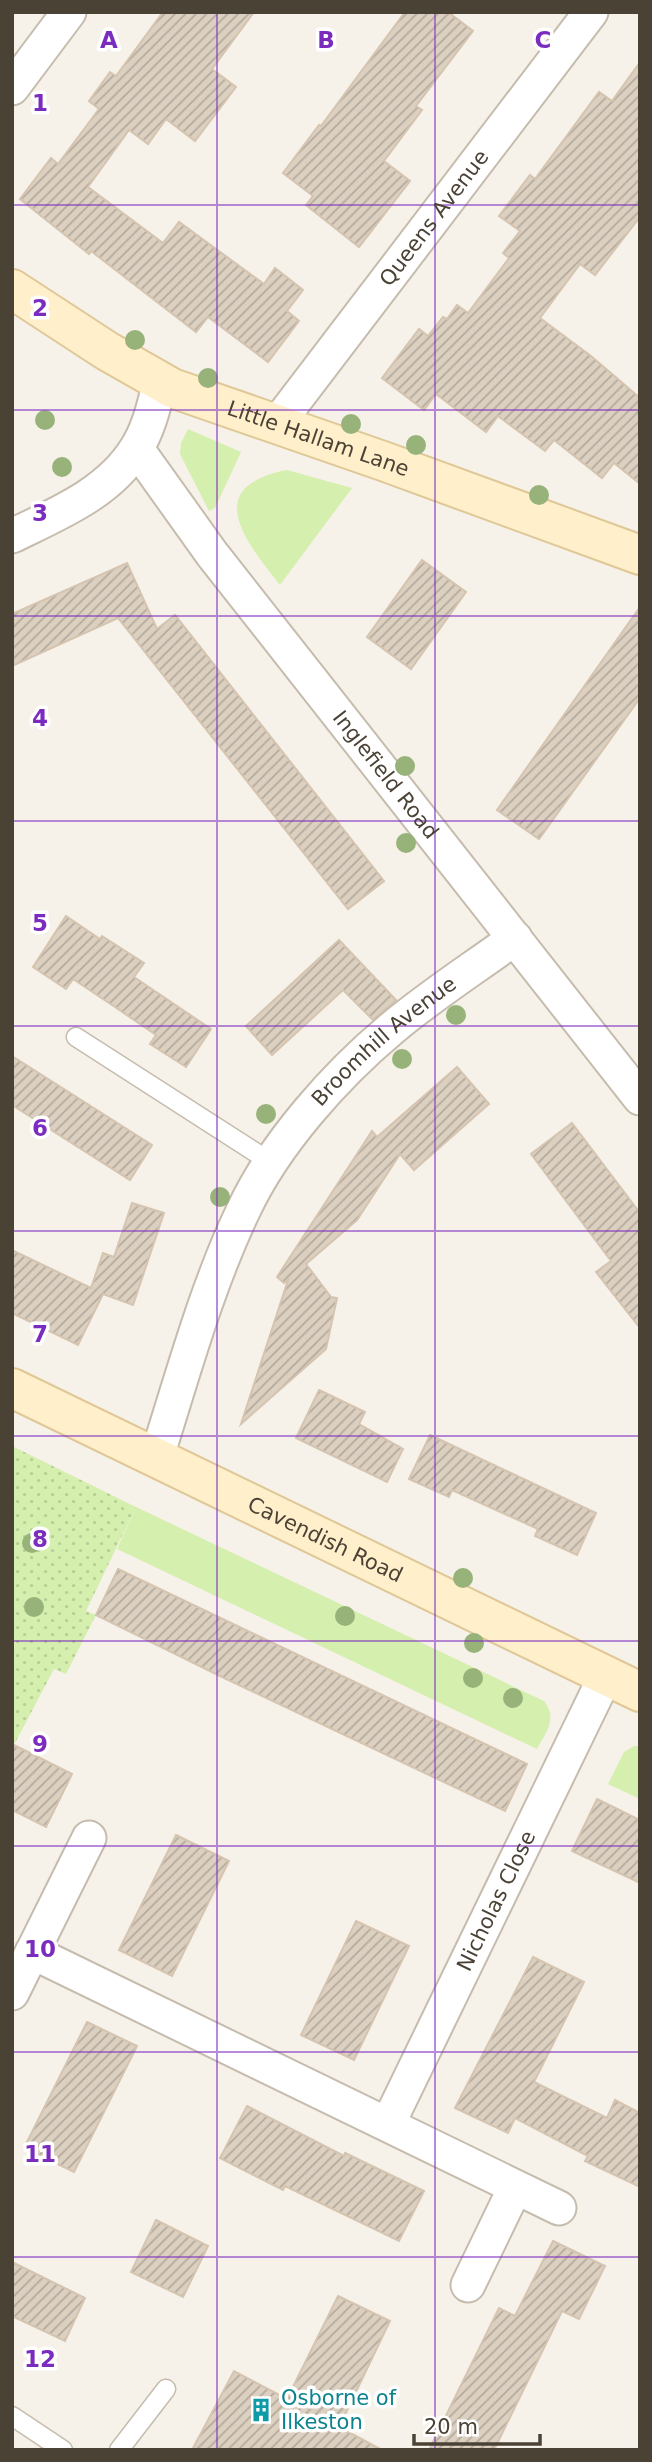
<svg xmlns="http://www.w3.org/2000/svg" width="652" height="2462" font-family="'DejaVu Sans',sans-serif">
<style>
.grass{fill:#d5efae}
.park{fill:url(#park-dots)}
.building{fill:url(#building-hatch);stroke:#d5c4b0;stroke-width:2}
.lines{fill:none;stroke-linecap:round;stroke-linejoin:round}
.lane-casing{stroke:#c6bcad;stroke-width:21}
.street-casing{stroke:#c6bcad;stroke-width:37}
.secondary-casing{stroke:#dfc796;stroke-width:42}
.lane{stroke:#fff;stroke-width:18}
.street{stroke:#fff;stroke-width:33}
.secondary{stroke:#ffefcb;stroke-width:38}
.tree{fill:#97b37a}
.grid{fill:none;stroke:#7b2cbf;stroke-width:2;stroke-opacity:0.55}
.labels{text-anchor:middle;stroke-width:7;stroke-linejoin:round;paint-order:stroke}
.street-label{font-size:21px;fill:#4b4236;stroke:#fff}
.culture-label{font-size:21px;fill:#0d838f;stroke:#fff;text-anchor:start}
.grid-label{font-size:23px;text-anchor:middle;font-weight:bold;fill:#7b2cbf;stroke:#fff;stroke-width:7;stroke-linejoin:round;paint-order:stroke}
</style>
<defs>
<pattern id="park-dots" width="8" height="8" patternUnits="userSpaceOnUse" patternTransform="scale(1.75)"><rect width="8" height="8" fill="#d5efae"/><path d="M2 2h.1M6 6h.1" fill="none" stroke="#b8ce96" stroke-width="1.8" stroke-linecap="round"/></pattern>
<pattern id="building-hatch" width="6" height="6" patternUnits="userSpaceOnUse" patternTransform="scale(1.75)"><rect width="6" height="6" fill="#dcd0c0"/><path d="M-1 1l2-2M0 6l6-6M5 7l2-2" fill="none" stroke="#b4aa9d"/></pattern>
</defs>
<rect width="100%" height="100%" fill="#f6f2e9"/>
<g class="grass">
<path d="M188,429L241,452L215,508L209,511L180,454L181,443Z"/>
<path d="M287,470L352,488L280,585C246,542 200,487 287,470Z"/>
<path d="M136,1507L544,1701C558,1719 546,1732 537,1749L117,1549Z"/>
<path d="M634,1746H640V1799L608,1784L624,1752Z"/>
</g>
<path class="park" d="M12,1446L136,1507L86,1611L96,1615L66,1674L54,1669L15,1743L12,1742Z"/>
<g class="building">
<path d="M163,12H254L212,69L236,87L195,141L166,119L148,144L129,130L88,187L163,243L179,222L264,284L275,268L303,290L287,311L299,321L268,362L208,317L196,332L91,251L89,254L20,199L51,158L58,164L99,109L89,101L110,72L116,76Z"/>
<path d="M405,12H448L473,31L416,106L422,110L384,161L410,181L359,247L306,205L313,196L283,173L319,125L321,126Z"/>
<path d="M640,62V217L595,275L580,264L540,318L591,356L640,398V484L614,463L602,478L554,440L545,451L498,416L486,432L436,394L424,410L382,378L419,329L428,336L443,317L447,319L457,305L468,313L509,258L503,253L520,231L499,216L530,175L535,179L599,92L612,101Z"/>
<path d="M422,560L466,592L411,669L367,637Z"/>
<path d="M127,563L157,629L175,615L384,881L348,909L118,618L12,666V614Z"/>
<path d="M640,607V698L539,839L497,810Z"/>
<path d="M66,916L100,939L102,936L144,963L134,977L211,1029L186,1067L150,1044L156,1035L115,1007L73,979L66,989L33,967Z"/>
<path d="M339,940L396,1000L373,1020L343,990L272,1055L246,1026Z"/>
<path d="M12,1056L152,1145L130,1180L12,1105Z"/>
<path d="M457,1067L489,1104L414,1170L400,1154L357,1220L306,1264L331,1297L337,1298L326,1349L241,1424L288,1280L284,1283L277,1277L372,1131L377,1137Z"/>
<path d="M572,1123L640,1213V1328L596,1272L611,1261L531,1154Z"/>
<path d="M132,1203L164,1213L133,1305L103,1294L78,1345L12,1313V1250L91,1288L103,1253L114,1257Z"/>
<path d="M319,1390L365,1412L359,1424L403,1449L387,1482L296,1438Z"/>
<path d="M430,1435L596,1513L577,1555L535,1536L538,1529L452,1490L449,1497L409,1479Z"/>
<path d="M118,1569L527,1764L505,1811L222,1677L96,1615Z"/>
<path d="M12,1744L72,1774L46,1827L12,1810Z"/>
<path d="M597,1799L640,1820V1883L572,1851Z"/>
<path d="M176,1835L229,1861L172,1976L119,1950Z"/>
<path d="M356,1921L409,1946L354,2060L301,2035Z"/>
<path d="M533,1957L584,1982L534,2082L607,2118L615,2100L640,2113V2187L585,2161L588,2156L515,2118L508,2133L455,2108Z"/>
<path d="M87,2022L137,2046L74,2172L24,2148Z"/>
<path d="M247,2106L344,2156L345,2153L424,2191L399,2241L285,2186L283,2190L220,2158Z"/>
<path d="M156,2220L208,2246L183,2297L131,2272Z"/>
<path d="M553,2241L605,2266L579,2319L562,2311L494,2450H429L499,2308L515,2316Z"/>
<path d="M12,2262L85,2298L65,2341L12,2316Z"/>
<path d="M338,2296L390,2321L339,2427L382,2450H192L234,2371L287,2399Z"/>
</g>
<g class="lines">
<g class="lane-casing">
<g id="lane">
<path d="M76,1037L272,1163"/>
<path d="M12,2416L63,2450"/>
<path d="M119,2450L166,2389"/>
</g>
</g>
<g class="street-casing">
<g id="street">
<path d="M12,88L69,12"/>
<path id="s1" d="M277,424L591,12"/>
<path id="s2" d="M137,449L212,554L640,1098"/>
<path d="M12,536C57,514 109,493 136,449C149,429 154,405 160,382"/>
<path id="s3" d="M156,1459C183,1375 206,1288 244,1209C275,1143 336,1075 391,1029C430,996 474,968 515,938"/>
<path d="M32,1952L559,2208"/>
<path d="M12,1993L89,1838"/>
<path id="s4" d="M388,2124L606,1675"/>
<path d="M468,2285L515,2188"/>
</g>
</g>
<g class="secondary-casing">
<g id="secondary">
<path id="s5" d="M12,289L107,351L172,388L383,461L640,555"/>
<path id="s6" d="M12,1388L640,1692"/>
</g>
</g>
<use href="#lane" class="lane"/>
<use href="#street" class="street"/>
<use href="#secondary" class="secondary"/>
</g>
<g class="tree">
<circle cx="135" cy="340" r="10"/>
<circle cx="208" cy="378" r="10"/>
<circle cx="45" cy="420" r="10"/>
<circle cx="351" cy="424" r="10"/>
<circle cx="416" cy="445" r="10"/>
<circle cx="62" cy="467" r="10"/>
<circle cx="539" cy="495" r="10"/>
<circle cx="405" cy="766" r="10"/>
<circle cx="406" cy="843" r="10"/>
<circle cx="456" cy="1015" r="10"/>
<circle cx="402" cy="1059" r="10"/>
<circle cx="266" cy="1114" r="10"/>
<circle cx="220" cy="1197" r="10"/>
<circle cx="32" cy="1543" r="10"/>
<circle cx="463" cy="1578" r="10"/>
<circle cx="34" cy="1607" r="10"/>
<circle cx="345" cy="1616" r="10"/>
<circle cx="474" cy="1643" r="10"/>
<circle cx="473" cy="1678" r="10"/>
<circle cx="513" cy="1698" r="10"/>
</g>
<path class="grid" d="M217,12V2450M435,12V2450M12,205H640M12,410H640M12,616H640M12,821H640M12,1026H640M12,1231H640M12,1436H640M12,1641H640M12,1846H640M12,2052H640M12,2257H640"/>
<defs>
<g id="building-bare" transform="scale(1.89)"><path d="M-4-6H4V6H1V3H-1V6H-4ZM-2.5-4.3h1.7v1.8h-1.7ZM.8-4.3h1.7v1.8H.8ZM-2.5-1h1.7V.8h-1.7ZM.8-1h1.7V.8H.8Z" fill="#0f9aa8" stroke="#fff" stroke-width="2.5" paint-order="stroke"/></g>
</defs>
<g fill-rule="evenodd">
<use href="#building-bare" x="261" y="2410"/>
</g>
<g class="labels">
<g class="street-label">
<text dy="7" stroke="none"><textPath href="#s1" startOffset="259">Queens Avenue</textPath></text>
<text dy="7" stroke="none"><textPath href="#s5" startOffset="343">Little Hallam Lane</textPath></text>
<text dy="7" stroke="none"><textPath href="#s2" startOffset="410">Inglefield Road</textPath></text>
<text dy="7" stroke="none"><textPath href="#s3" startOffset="486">Broomhill Avenue</textPath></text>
<text dy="7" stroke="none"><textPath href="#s6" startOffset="348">Cavendish Road</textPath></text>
<text dy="7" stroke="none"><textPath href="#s4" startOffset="248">Nicholas Close</textPath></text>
</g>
<g class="culture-label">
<text x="281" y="2405">Osborne of<tspan x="281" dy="24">Ilkeston</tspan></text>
</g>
</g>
<g class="grid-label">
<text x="109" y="48">A</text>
<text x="326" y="48">B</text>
<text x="543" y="48">C</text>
<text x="40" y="111">1</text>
<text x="40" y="316">2</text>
<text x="40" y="521">3</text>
<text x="40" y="726">4</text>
<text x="40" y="931">5</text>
<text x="40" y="1136">6</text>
<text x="40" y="1342">7</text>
<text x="40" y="1547">8</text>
<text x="40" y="1752">9</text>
<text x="40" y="1957">10</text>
<text x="40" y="2162">11</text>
<text x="40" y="2367">12</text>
</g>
<rect width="652" height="2462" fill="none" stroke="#4b4236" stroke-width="28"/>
<path d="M414 2434v10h126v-10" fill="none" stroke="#4b4236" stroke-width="3.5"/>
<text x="424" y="2434" font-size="21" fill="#4b4236" stroke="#ffffff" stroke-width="5" paint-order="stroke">20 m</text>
</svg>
